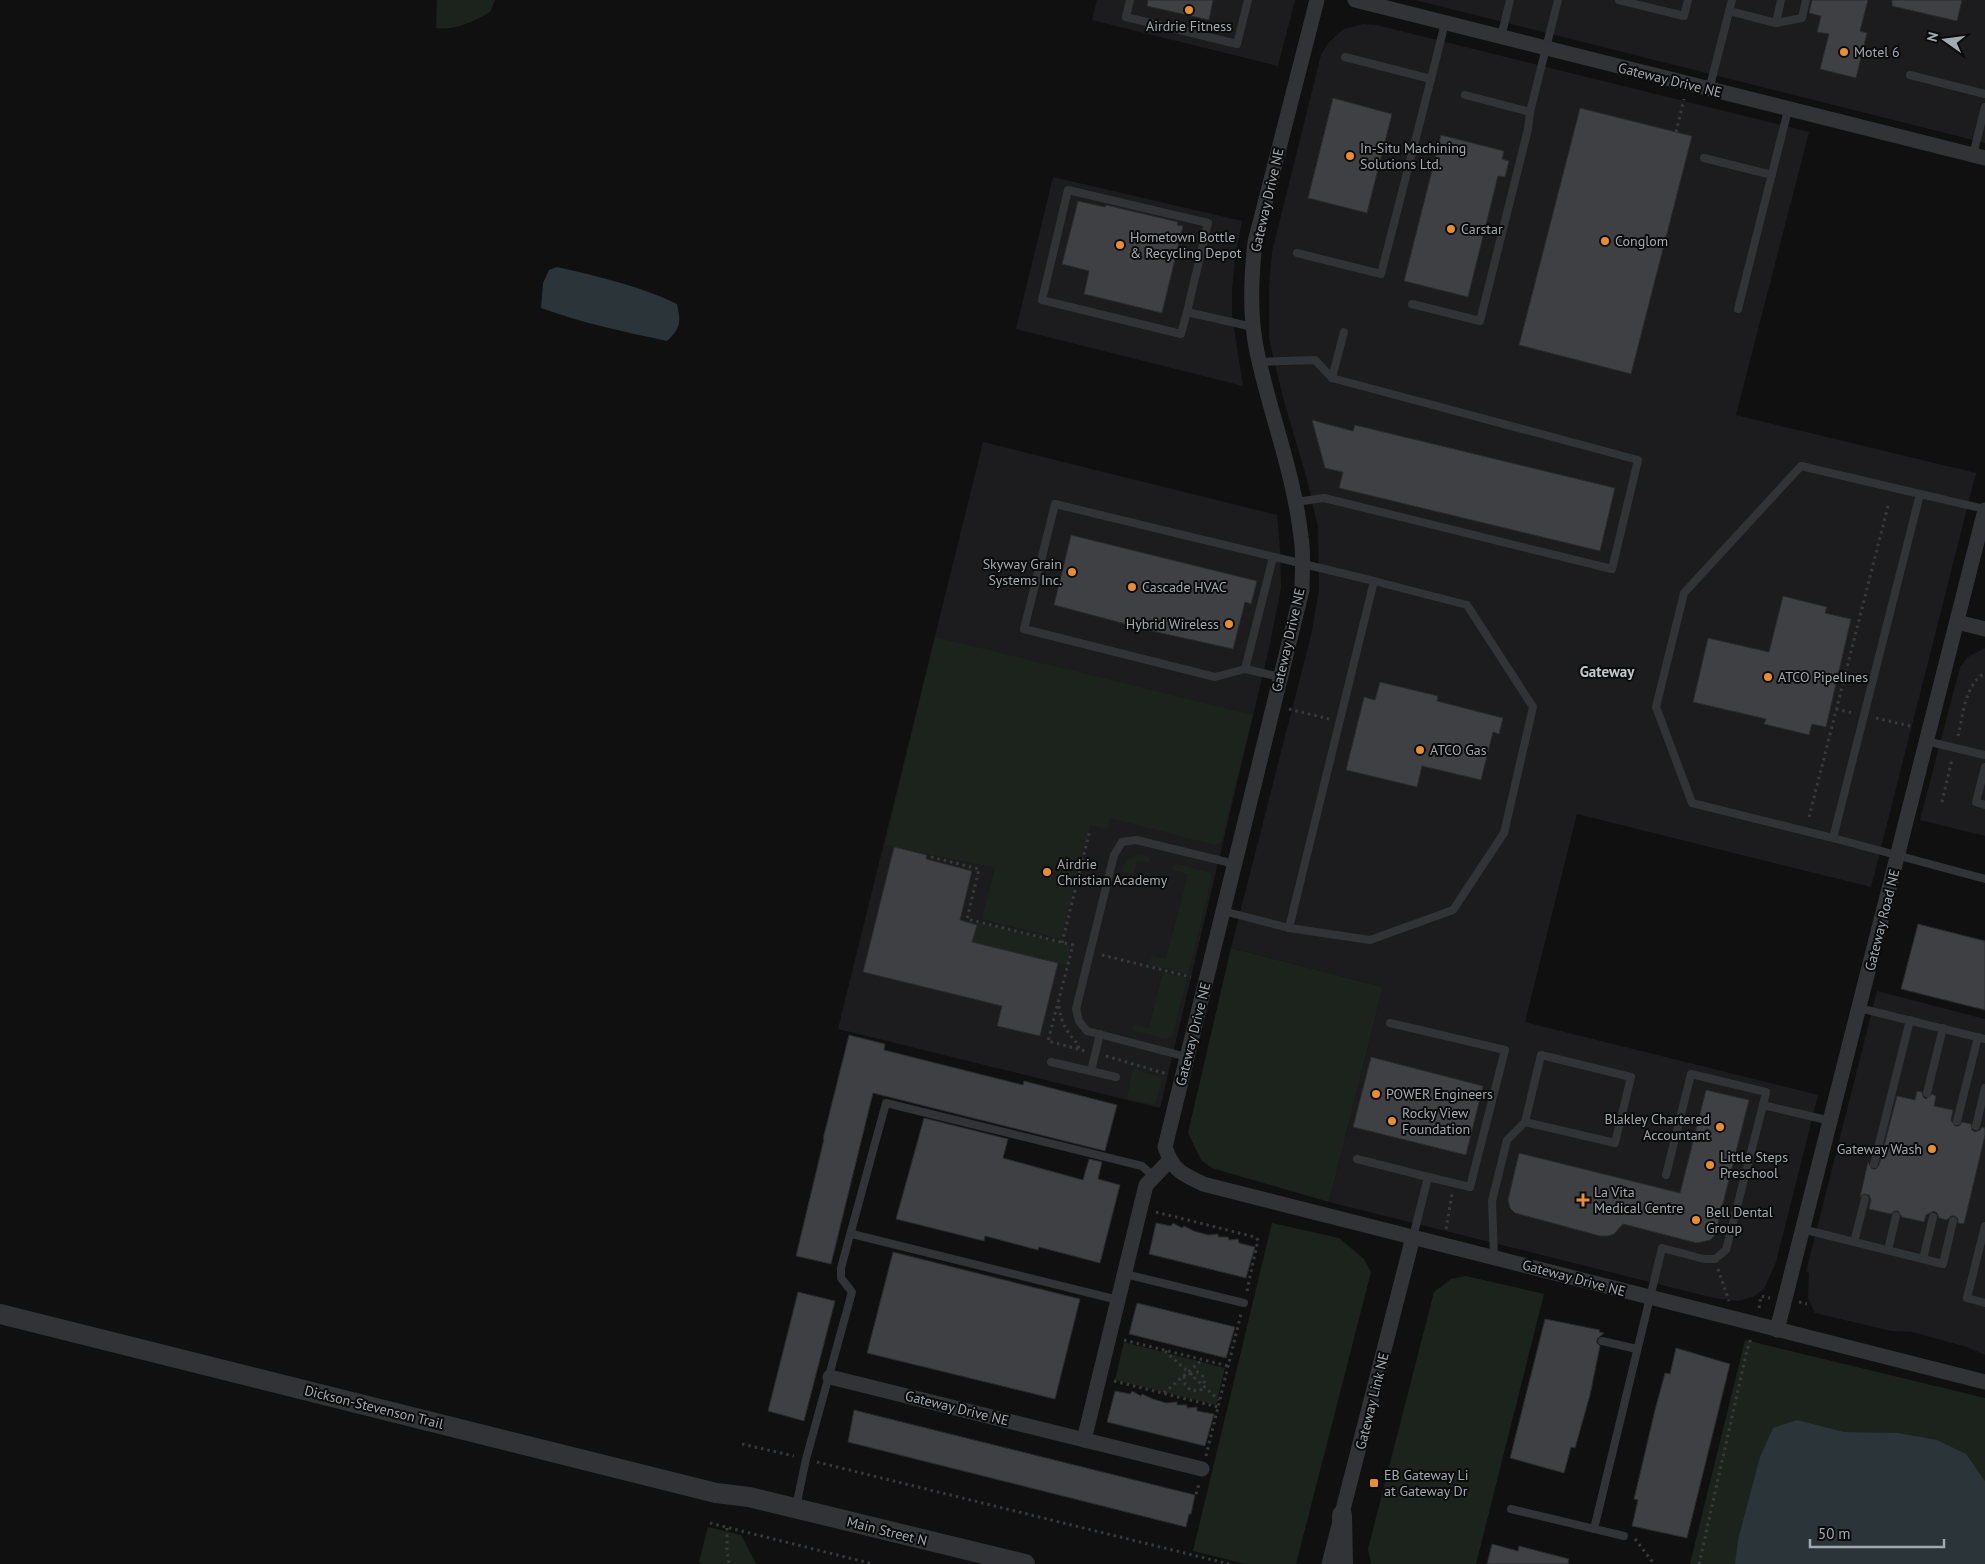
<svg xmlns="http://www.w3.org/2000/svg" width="1985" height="1564" font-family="'PT Sans',sans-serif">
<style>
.built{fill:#1c1c1e}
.green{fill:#1c231c}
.water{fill:#2a3439}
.building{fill:#3f4044;stroke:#2a2a2d}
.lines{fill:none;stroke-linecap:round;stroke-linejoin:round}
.path{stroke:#373a3d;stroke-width:3;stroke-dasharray:2.5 4;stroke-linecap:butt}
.service{stroke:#313336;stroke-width:8}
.minor{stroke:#313336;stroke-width:15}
.tertiary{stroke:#313336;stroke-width:20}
.poi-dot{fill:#ea8d2f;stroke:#0b0b0c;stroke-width:2}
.labels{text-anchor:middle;stroke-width:4;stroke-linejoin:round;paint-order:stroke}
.poi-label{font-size:14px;fill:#a1a9b1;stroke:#0b0b0c;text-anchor:start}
.street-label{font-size:14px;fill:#a1a9b1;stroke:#0b0b0c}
.neighbourhood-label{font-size:15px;font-weight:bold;fill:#c2c7ce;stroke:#0b0b0c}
</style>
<rect width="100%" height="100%" fill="#101011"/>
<g class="built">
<path d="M1097,0H1295L1278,66L1092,20Z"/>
<path d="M1415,0H1985V143Z"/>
<path d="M1363,24L1377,25L1809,132L1736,415L1976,473L1871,887L1577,814L1525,1022L1818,1095L1776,1262L1764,1289L1753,1297L1738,1301L1714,1298L1329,1202L1383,987L1231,948L1311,635L1319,590L1318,527L1306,476L1282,394L1269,338V286L1272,252L1321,55L1329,42L1344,29Z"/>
<path d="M1053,177L1242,221L1235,257L1232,291V315L1243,386L1016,329Z"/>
<path d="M983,442L1277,515L1280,549L1281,588L1269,648L1160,1108L838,1029Z"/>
<path d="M1985,648V836L1920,820L1960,667L1968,657Z"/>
<path d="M1877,991L1985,1019V1355L1967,1347L1912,1332L1891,1331L1815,1313L1808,1298L1809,1273L1806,1272Z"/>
</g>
<g class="green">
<path d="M437,0H495L490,12C474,21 455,31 436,28Z"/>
<path d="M935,637L1253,715L1221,842L1215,845L1110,818L1107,829L1090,825L1061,939L982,919L995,868L885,845Z"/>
<path d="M1140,855L1150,857L1149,863L1137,861L1133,875L1121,871C1122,862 1131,856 1140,855Z"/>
<path d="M1176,864L1209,872L1212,877L1188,974L1149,965L1152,956L1166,959L1188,874L1174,870L1173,866Z"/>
<path d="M977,922L1069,945L1071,949L1067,965L972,942Z"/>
<path d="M1231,948L1383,987L1329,1202L1212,1168L1201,1160L1188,1133Z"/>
<path d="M1163,972L1187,978L1172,1036L1166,1039L1135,1031L1133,1028L1135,1025L1149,1028Z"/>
<path d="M1133,1068L1162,1078L1155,1105L1127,1099Z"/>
<path d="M1272,1223L1339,1238L1364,1259L1371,1272L1296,1564H1246L1193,1551Z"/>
<path d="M1466,1276L1544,1294L1476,1564H1371L1368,1549L1434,1292L1451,1279Z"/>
<path d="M1745,1340L1985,1398V1564H1690Z"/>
<path d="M1124,1342L1225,1368L1216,1405L1115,1380Z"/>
<path d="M708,1527L741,1535L756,1564H702L699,1562Z"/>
</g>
<g class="water">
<path d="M557,267C597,276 640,286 677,304C681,322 681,328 667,341C625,332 582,323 541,308L543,283L549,270Z"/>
<path d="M1797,1420L1844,1432L1898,1433L1937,1440L1966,1454L1985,1481V1564H1735L1738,1540L1760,1457L1773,1428Z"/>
</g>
<g class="building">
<path d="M1148,0H1213L1209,20L1147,6Z"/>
<path d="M1812,0H1868L1860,31L1867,33L1856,78L1820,69L1829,34L1817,32L1821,16L1809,13Z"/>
<path d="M1892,0H1962L1957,21L1892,6Z"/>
<path d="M1333,98L1392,114L1367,213L1308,198Z"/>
<path d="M1580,108L1692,136L1631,374L1519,345Z"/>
<path d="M1441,135L1504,151L1502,159L1509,161L1505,177L1498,176L1468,297L1404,281Z"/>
<path d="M1078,201L1105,207L1106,205L1178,222L1177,225L1183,226L1162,313L1084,294L1089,271L1062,264Z"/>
<path d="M1312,420L1353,431L1355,425L1615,488L1600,551L1339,488L1343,472L1325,468Z"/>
<path d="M1071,535L1257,581L1251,604L1245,602L1233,649L1152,631L1054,605Z"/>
<path d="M1783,596L1827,607L1825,613L1851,619L1826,727L1812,724L1809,735L1764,724L1766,719L1693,702L1708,638L1769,652Z"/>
<path d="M1380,682L1438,696L1437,701L1503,718L1499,734L1493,732L1481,780L1422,766L1417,787L1346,770L1364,697L1375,700Z"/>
<path d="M894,847L927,855L926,859L972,871L960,920L977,925L972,942L1058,963L1040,1036L997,1026L1002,1006L863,972Z"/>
<path d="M1918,924L1985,941V1010L1901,989Z"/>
<path d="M849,1035L885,1044L884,1050L1023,1085L1024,1081L1117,1105L1105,1151L873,1093L831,1264L796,1256L824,1139H823Z"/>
<path d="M1371,1057L1483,1086L1466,1155L1353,1127Z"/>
<path d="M1706,1090L1749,1100L1715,1235L1710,1240L1697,1243L1623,1224L1614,1234L1608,1236H1600L1515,1213L1510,1208L1508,1200L1519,1153L1680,1193Z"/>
<path d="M1917,1091L1922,1092L1923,1097L1926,1099L1932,1094L1936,1096L1934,1106L1953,1110L1951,1120L1955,1126H1959L1962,1122L1971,1124L1972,1130L1975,1132L1980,1130L1982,1127L1985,1128V1135L1964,1224L1958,1223V1219L1955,1216H1951L1947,1220L1939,1218L1937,1213L1934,1211L1926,1215L1924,1222L1902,1217L1898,1211H1894L1891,1214L1869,1209L1871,1200L1869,1195L1864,1194L1860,1197L1868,1162L1872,1169H1876L1879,1165L1897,1096L1915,1100Z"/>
<path d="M924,1118L1008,1139L1003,1158L1083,1180L1089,1159L1102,1162L1098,1179L1120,1185L1100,1263L1039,1247L1038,1250L985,1236L984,1241L896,1219Z"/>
<path d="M1156,1223L1171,1226L1173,1223L1182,1228L1184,1226L1194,1231L1208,1235L1218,1234V1237H1228L1229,1240L1238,1239L1239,1243L1255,1247L1246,1278L1149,1254Z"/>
<path d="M893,1252L1080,1299L1055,1399L867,1353Z"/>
<path d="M798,1292L835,1301L804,1421L768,1411Z"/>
<path d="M1137,1303L1235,1327L1226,1358L1129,1334Z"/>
<path d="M1545,1319L1600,1330L1599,1332L1604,1333L1597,1339V1343L1600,1346L1590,1395L1575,1448L1571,1447L1564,1473L1510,1458Z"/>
<path d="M1676,1348L1730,1364L1687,1538L1632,1526L1638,1500L1634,1499L1655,1410L1665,1373L1670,1374Z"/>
<path d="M1115,1391L1130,1394L1132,1391L1141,1396L1142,1394L1153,1399L1166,1403L1177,1402V1405H1187V1408L1197,1407V1411L1214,1414L1205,1446L1107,1422Z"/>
<path d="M854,1410L1195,1495L1191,1514H1189L1186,1527L848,1442Z"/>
<path d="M1492,1544L1518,1551L1519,1546L1569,1559L1568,1564H1487Z"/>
</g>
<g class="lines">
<g class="path">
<path d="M1676,132L1684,99"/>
<path d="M1289,709L1329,719"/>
<path d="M1836,709L1853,713"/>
<path d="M1876,718L1914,727"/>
<path d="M1958,736C1963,715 1965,684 1985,673"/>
<path d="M1942,802L1952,759"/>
<path d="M1809,817L1889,502"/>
<path d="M931,857L979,869L967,919L1073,945L1048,1041L1085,1051"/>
<path d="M1062,943L1090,830"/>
<path d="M1102,955L1191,977"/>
<path d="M1059,1006C1061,1023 1067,1033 1079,1045L1078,1049"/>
<path d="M1106,1056L1167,1074"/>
<path d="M1156,1212L1255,1237L1258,1240L1247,1291"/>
<path d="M1446,1229L1452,1194"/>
<path d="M1718,1269L1729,1301"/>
<path d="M1799,1302L1807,1304"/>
<path d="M1759,1308L1761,1296L1770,1298"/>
<path d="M1124,1340L1228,1366"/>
<path d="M1165,1351L1219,1400"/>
<path d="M1190,1374L1198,1372C1203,1375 1206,1379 1203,1385"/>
<path d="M1184,1376L1185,1384L1190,1390L1199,1391L1205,1387"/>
<path d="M1114,1381L1218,1407"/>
<path d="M1164,1393L1202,1360"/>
<path d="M742,1444L794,1456"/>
<path d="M1206,1456L1241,1314"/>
<path d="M817,1462L1229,1564"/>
<path d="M1196,1494L1199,1484"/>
<path d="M710,1523L873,1564"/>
<path d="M727,1528V1549L729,1564"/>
<path d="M1635,1539L1654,1564"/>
<path d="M1699,1564L1747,1350L1751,1338"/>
</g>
<g class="service">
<path d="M1130,0L1126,17L1237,44L1248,0"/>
<path d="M1619,0L1684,16L1688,0"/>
<path d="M1729,11L1776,23L1781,0"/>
<path d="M1776,23L1802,18L1806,0"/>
<path d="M1501,37L1510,0"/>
<path d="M1345,57L1431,79L1445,23"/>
<path d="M1910,75L1985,94"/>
<path d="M1709,90L1732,0"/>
<path d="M1465,95L1530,112L1558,0"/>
<path d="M1973,155L1985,107"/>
<path d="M1704,158L1772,175"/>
<path d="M1297,253L1381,274L1431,79"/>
<path d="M1412,304L1480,321L1528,129L1530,112"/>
<path d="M1738,309L1788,110"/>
<path d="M1187,312L1208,223L1068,190L1042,300L1181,334L1187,312L1253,327"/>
<path d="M1259,362L1315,360L1332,378"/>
<path d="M1295,502L1324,498L1612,569L1638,460L1332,378L1344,332"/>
<path d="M1985,509L1920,494L1833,838L1985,879"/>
<path d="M1245,669L1273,557"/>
<path d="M1926,741L1985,755"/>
<path d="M1985,767L1976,802L1985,805"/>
<path d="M1833,838L1692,803L1656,707L1684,593L1801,466L1920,494"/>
<path d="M1223,911L1289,928L1374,581L1055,504L1024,629L1215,677L1245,669L1280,677"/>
<path d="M1289,928L1370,940L1453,910L1504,833L1533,707L1467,605L1374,581"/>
<path d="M1859,1008L1985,1039"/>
<path d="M1390,1023L1505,1050L1470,1187L1428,1177"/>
<path d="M1187,1057L1087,1031L1079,1021L1076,1009L1114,855L1122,842L1136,840L1235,864"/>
<path d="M1051,1062L1116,1077"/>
<path d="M1091,1071L1100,1034"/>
<path d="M1927,1093L1943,1028"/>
<path d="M1957,1121L1978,1037"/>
<path d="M1976,1126L1985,1088"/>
<path d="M1357,1159L1428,1177L1413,1237"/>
<path d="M1874,1164L1910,1020"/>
<path d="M1666,1175L1691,1074L1766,1092L1763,1105"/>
<path d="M1985,1226L1967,1298L1985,1303"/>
<path d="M1802,1229L1943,1264L1953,1221"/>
<path d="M852,1234L1118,1300"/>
<path d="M1854,1242L1865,1199"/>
<path d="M1888,1250L1896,1216"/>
<path d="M1494,1258L1492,1201L1507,1140L1525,1122L1541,1055L1631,1077L1615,1143L1525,1122"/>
<path d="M1923,1259L1933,1217"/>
<path d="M1125,1274L1244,1303"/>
<path d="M1602,1341L1637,1349"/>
<path d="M796,1507L806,1459L852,1292L841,1278V1268L886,1103L1142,1166L1154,1177"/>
<path d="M1511,1509L1624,1536"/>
<path d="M1594,1529L1662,1248L1704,1259H1715L1726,1250L1763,1105L1831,1121"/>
</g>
<g class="minor">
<path d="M1317,0L1255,242C1251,278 1249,316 1257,352C1270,414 1294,473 1301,537C1304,554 1302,572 1302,590L1165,1147C1174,1172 1181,1173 1203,1184L1985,1382"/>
<path d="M1355,0L1985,158"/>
<path d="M1957,622L1985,629"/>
<path d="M1777,1330L1985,510"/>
<path d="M830,1377L1202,1469"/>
<path d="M1084,1440L1146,1185L1170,1160"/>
<path d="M1329,1564L1413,1237"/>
</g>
<g class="tertiary">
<path d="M0,1314L716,1493L749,1497L1025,1564"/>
<path d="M1342,1515L1343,1564"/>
</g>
</g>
<g class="poi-dot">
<circle cx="1189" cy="10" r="5"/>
<circle cx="1844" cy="52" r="5"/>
<circle cx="1350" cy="156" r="5"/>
<circle cx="1451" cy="229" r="5"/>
<circle cx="1605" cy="241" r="5"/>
<circle cx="1120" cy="245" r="5"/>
<circle cx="1072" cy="572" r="5"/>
<circle cx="1132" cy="587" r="5"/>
<circle cx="1229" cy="624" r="5"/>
<circle cx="1768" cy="677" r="5"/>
<circle cx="1420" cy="750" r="5"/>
<circle cx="1047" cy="872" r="5"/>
<circle cx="1376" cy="1094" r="5"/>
<circle cx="1392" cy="1121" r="5"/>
<circle cx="1720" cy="1127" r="5"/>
<circle cx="1932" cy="1149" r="5"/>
<circle cx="1710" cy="1165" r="5"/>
<path d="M1580.5 1192.5h5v5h5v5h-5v5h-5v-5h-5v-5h5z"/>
<circle cx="1696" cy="1220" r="5"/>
<rect x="1369" y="1478" width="10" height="10" rx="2.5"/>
</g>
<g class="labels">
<g class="poi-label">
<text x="1189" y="31" text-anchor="middle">Airdrie Fitness</text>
<text x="1854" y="57">Motel 6</text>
<text x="1360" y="153">In-Situ Machining<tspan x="1360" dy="16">Solutions Ltd.</tspan></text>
<text x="1461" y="234">Carstar</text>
<text x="1130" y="242">Hometown Bottle<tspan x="1130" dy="16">&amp; Recycling Depot</tspan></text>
<text x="1615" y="246">Conglom</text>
<text x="1062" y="569" text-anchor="end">Skyway Grain<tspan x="1062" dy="16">Systems Inc.</tspan></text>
<text x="1142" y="592">Cascade HVAC</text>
<text x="1219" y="629" text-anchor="end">Hybrid Wireless</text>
<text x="1778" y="682">ATCO Pipelines</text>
<text x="1430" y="755">ATCO Gas</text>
<text x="1057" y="869">Airdrie<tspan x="1057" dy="16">Christian Academy</tspan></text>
<text x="1386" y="1099">POWER Engineers</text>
<text x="1402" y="1118">Rocky View<tspan x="1402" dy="16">Foundation</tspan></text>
<text x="1710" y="1124" text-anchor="end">Blakley Chartered<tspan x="1710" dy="16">Accountant</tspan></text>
<text x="1922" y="1154" text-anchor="end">Gateway Wash</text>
<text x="1720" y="1162">Little Steps<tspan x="1720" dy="16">Preschool</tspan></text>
<text x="1594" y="1197">La Vita<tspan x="1594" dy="16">Medical Centre</tspan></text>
<text x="1706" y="1217">Bell Dental<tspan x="1706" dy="16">Group</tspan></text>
<text x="1384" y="1480">EB Gateway Li<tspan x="1384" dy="16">at Gateway Dr</tspan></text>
</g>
<g class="street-label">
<text transform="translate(1670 80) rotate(14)" y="5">Gateway Drive NE</text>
<text transform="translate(1267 200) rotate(-77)" y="5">Gateway Drive NE</text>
<text transform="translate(1288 640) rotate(-77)" y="5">Gateway Drive NE</text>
<text transform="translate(1882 920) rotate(-76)" y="5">Gateway Road NE</text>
<text transform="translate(1193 1034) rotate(-76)" y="5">Gateway Drive NE</text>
<text transform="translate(1574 1278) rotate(15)" y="5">Gateway Drive NE</text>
<text transform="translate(1372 1401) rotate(-76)" y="5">Gateway Link NE</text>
<text transform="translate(374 1407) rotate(14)" y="5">Dickson-Stevenson Trail</text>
<text transform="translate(957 1408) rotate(14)" y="5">Gateway Drive NE</text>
<text transform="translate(887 1531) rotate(14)" y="5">Main Street N</text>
</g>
<g class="neighbourhood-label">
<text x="1607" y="677">Gateway</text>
</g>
</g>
<g transform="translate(1945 40) rotate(284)" stroke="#0b0b0c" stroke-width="4" paint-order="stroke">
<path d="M0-4L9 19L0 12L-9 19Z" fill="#a1a9b1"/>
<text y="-8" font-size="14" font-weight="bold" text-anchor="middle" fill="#a1a9b1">N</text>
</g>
<path d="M1810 1539v8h134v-8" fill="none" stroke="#a1a9b1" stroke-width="2.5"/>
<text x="1818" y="1539" font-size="15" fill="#a1a9b1" stroke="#0b0b0c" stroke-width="4" paint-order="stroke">50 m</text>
</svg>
